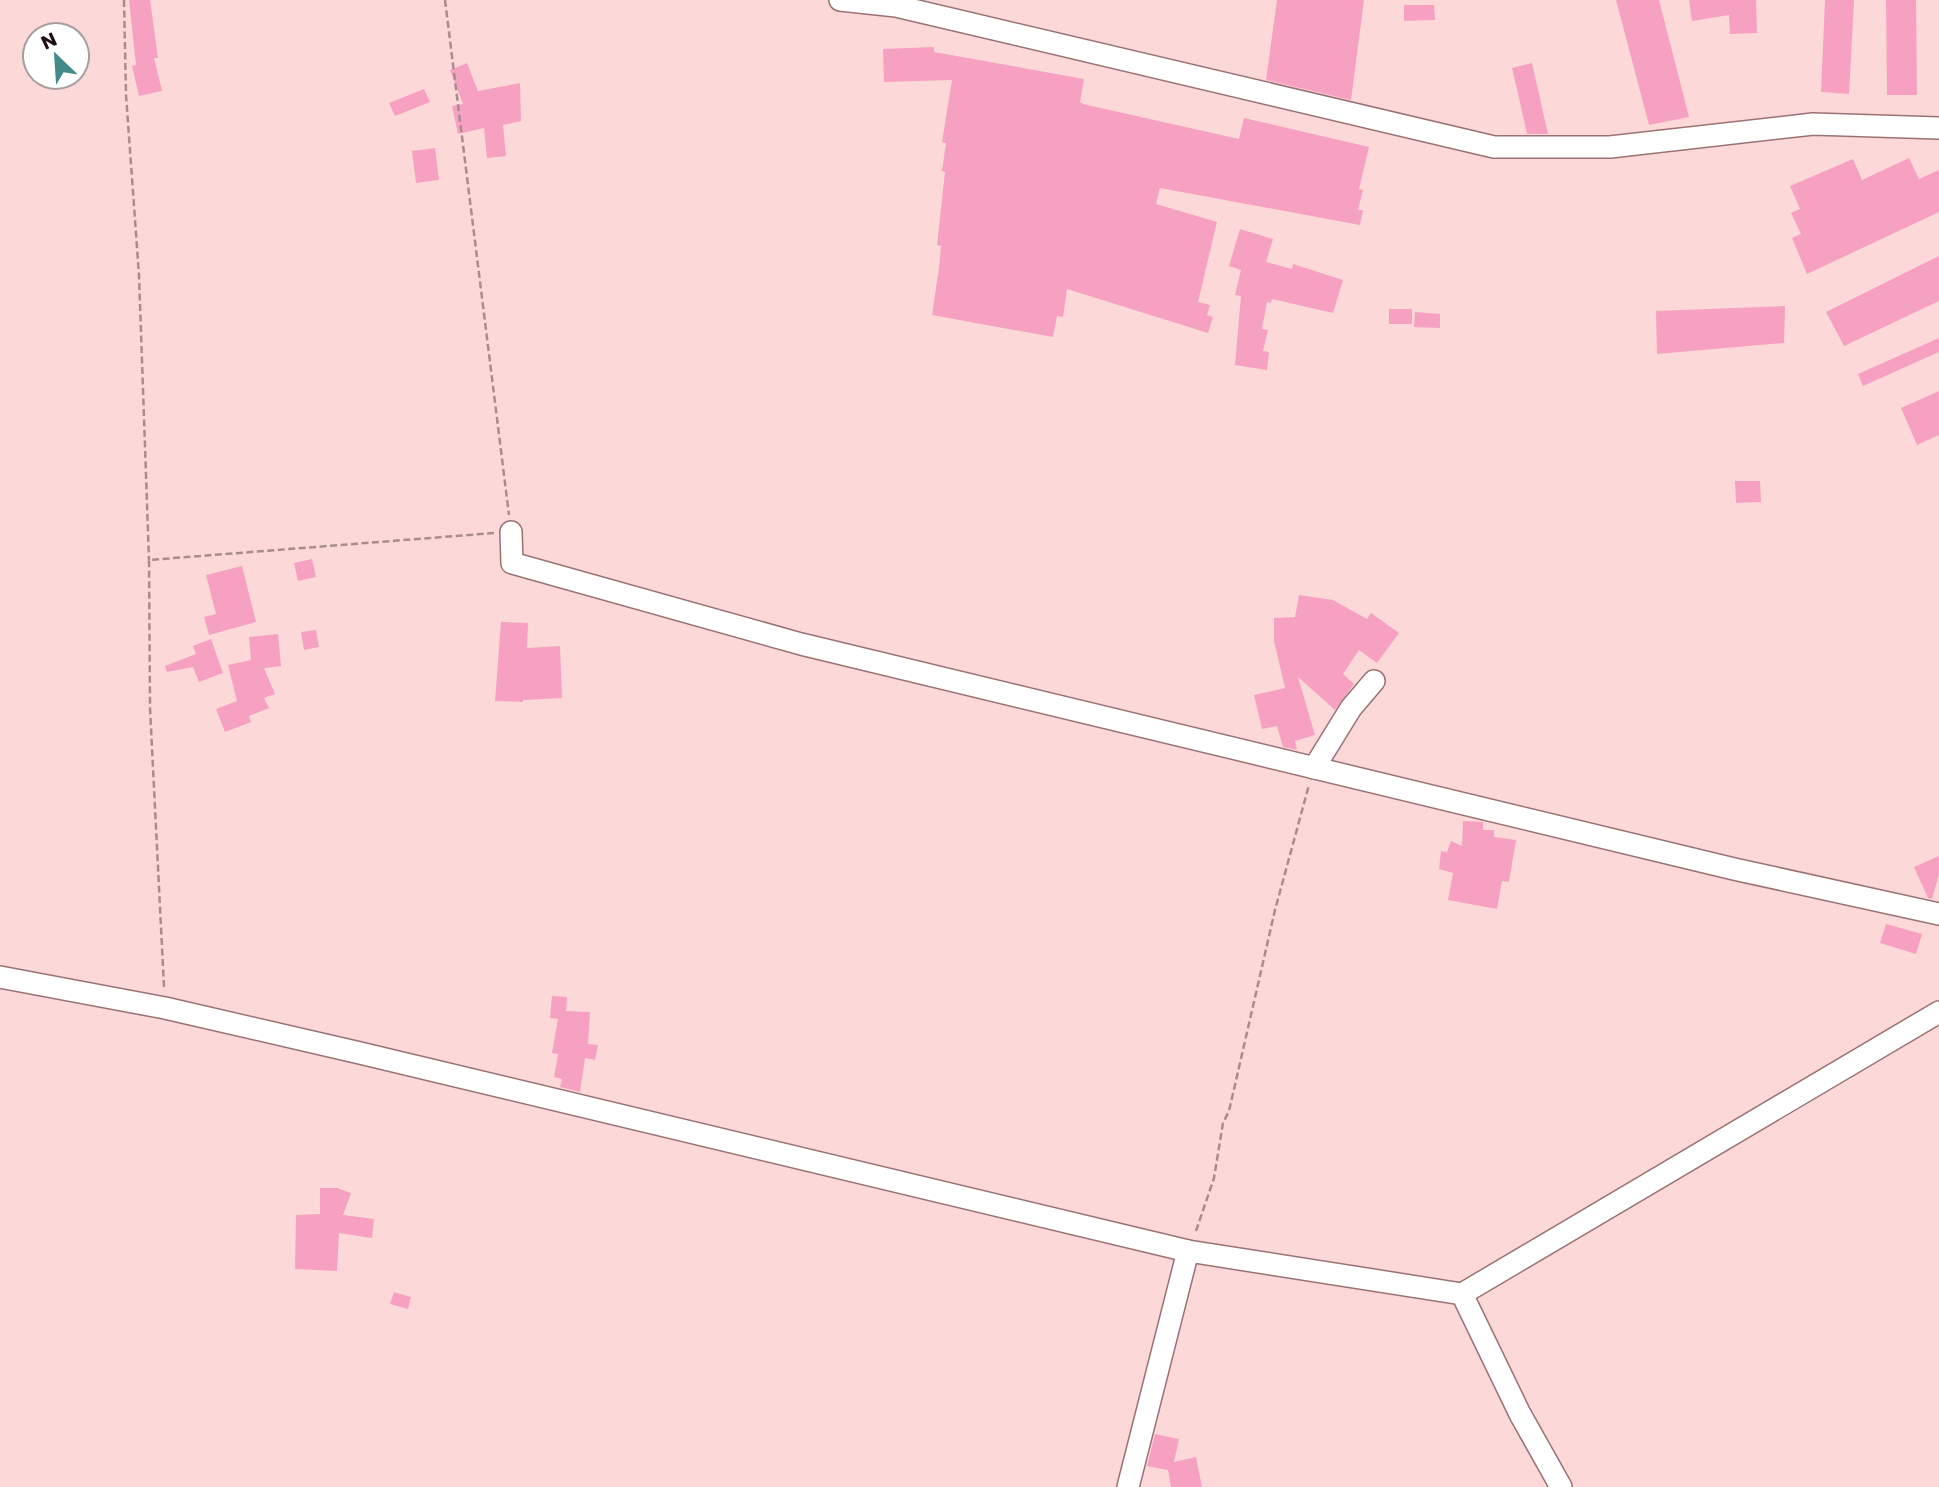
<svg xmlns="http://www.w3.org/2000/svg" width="1939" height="1487" font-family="Poppins,sans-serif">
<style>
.building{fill:#f6a1c2}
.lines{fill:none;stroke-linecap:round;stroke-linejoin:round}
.minor-casing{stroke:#9a7274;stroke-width:24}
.path{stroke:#a98c8d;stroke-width:2.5;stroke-dasharray:7 3.5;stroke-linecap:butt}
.minor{stroke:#fff;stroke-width:21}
</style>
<rect width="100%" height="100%" fill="#fdd8d9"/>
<g class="building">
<path d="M129,0H150L158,58H154L162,91L139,96L132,66L136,65Z"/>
<path d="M1277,0H1364L1351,100L1266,80Z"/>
<path d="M1616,0H1659L1689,117L1649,125Z"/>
<path d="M1689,0H1756L1757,33L1730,34L1729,15L1692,21Z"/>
<path d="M1825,0H1854L1849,94L1821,92Z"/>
<path d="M1886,0H1916L1917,95H1887Z"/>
<path d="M1404,5H1434L1435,20L1404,21Z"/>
<path d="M934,47V52L1084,79L1080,102L1083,104L1239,139L1244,118L1369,147L1359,189L1363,190L1358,210H1363L1360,225L1160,188L1156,204L1217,222L1198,302L1210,305L1207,315L1213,317L1208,333L1067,289L1063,317L1057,316L1053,337L932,315L939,268L941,246L937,245L945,172L942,171L946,143L942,142L952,80L884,82L883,49Z"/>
<path d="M467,63L478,91L520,83L521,121L503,125L506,156L487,158L484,128L458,134L452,106L463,104L450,70Z"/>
<path d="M1532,63L1548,134H1527L1521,107L1512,68Z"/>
<path d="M424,89L430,102L395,116L389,103Z"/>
<path d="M435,148L439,180L416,183L412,151Z"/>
<path d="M1909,158L1919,179L1939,170V212L1807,274L1792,238L1801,234L1791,213L1800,209L1790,186L1853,159L1862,180Z"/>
<path d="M1240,229L1273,239L1266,262L1292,269L1293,264L1343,280L1333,313L1272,299L1271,303L1267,302L1262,329L1268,330L1263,351L1269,352L1267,370L1235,365L1241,296L1235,295L1241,270L1229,266Z"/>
<path d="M1939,256V301L1844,346L1826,312Z"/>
<path d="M1785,306L1784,343L1657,354L1656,311Z"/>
<rect x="1389" y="309" width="23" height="15"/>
<path d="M1415,312L1440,314V328L1414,327Z"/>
<path d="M1939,338V352L1863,386L1858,374Z"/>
<path d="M1939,391V435L1917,445L1901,408Z"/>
<path d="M1735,481H1760L1761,502L1736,503Z"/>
<path d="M312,559L316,577L298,581L294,563Z"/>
<path d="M242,566L256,622L209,635L204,617L216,614L206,575Z"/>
<path d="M1299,595L1333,600L1367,619L1371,613L1399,633L1377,663L1359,650L1343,674L1354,684L1335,710L1298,677L1315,735L1295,741L1297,750L1283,747L1277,726L1262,729L1254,695L1285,688L1274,641V618L1295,617Z"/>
<path d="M501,622L528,623L527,648L560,646L562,698L523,700V702L495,701Z"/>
<path d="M316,630L319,647L304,650L301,632Z"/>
<path d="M278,634L281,666L264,668L275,694L264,698L269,708L249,716L251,722L225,732L216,709L237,701L228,665L251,660L249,637Z"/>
<path d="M211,639L223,673L199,682L193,667L167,672L165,666L196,654L193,646Z"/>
<path d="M1463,821L1483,822V830H1494V837L1516,840L1509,882L1502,881L1497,909L1448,900L1453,873L1439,869L1441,851L1447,852L1451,841L1462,846Z"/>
<path d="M1939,856V874L1932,899L1928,898L1914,867Z"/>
<path d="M1886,924L1922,934L1916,954L1880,943Z"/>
<path d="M552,996L567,997L566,1011L590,1012L588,1044L598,1045L595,1060L585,1058L580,1092L560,1087L562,1079L554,1077L558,1054L552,1053L558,1019L550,1018Z"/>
<path d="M320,1188H337L351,1193L343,1215L374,1219L372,1238L339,1233L337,1271L295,1269L296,1215L320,1214Z"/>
<path d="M394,1292L411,1297L408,1309L390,1304Z"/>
<path d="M1155,1434L1179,1439L1174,1462L1196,1457L1202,1487H1171L1168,1470L1147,1466Z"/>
</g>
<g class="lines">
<g class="minor-casing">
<g id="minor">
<path d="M840,0L896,6L1494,147H1610L1813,124L1939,128"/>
<path d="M511,532L512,563L801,644L1734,869L1939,914"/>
<path d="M1314,768L1351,708L1374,681"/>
<path d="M0,977L165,1008L360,1053L1188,1251L1462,1294L1939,1012"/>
<path d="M1462,1294L1520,1414L1561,1487"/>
<path d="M1128,1487L1188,1251"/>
</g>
</g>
<g class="path">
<path d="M124,0L126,95L139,275L149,560"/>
<path d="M445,0L509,515"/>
<path d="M164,987L150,708L149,560L494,533"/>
<path d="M1196,1231L1214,1178L1223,1123L1229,1111L1275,910L1309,785"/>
</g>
<use href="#minor" class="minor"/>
</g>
<g transform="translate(56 56) rotate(335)"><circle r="33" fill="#ffffff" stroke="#a59fa0" stroke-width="2"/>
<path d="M0-5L12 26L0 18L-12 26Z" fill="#428a8a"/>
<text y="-10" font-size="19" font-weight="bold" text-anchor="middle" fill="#1f0f11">N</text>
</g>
</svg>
